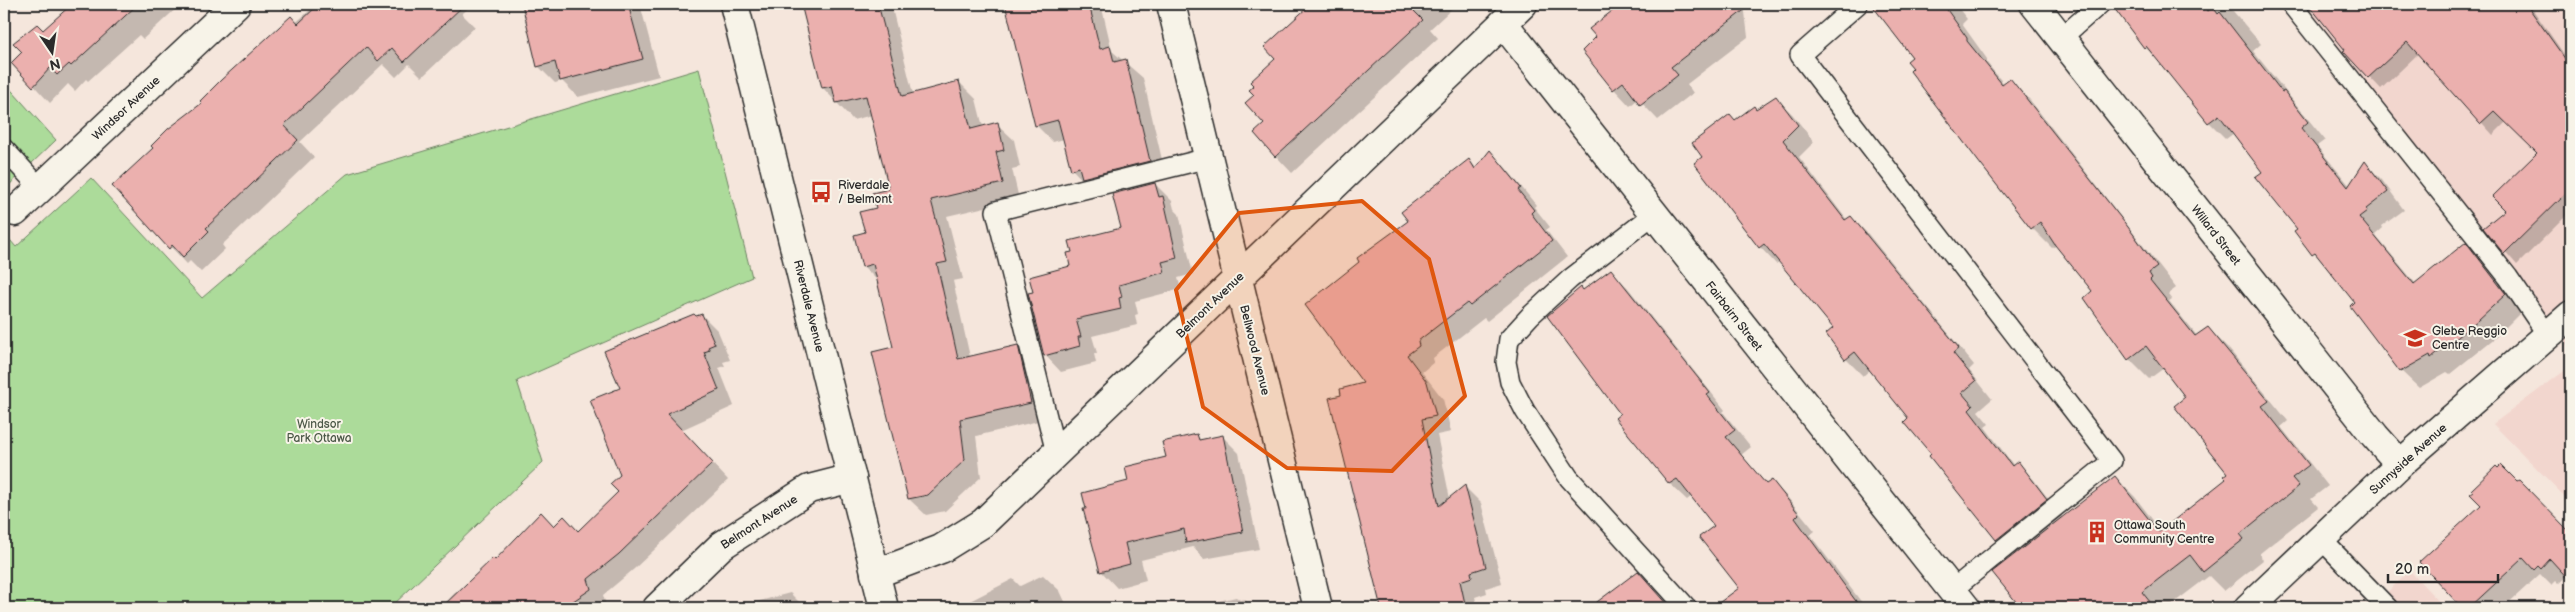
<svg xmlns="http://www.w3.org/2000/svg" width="2575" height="612" font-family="'Balsamiq Sans',sans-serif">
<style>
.built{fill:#f2d6ce}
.green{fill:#acdb9a;stroke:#6c8362}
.shadow{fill:#0003}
.building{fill:#ebb0ae;stroke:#2b2b2b}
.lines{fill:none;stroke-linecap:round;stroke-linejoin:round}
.service-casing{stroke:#2b2b2b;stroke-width:22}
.minor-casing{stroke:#2b2b2b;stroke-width:31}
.tertiary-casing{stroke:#2b2b2b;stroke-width:31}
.service{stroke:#f7f3e8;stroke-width:19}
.minor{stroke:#f7f3e8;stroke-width:28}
.tertiary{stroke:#f7f3e8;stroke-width:28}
.marked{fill:#df570e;fill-opacity:0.2;stroke:#df570e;stroke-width:4;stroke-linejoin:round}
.labels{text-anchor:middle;stroke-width:4;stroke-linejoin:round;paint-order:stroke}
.street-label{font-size:12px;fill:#2b2b2b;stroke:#f7f3e8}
.poi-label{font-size:12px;fill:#2b2b2b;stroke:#f7f3e8;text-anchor:start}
.park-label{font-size:12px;fill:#4b5747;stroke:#f7f3e8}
</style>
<rect width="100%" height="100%" fill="#f5e6dc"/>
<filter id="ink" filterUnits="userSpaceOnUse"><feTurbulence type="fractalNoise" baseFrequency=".02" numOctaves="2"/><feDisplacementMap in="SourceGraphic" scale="10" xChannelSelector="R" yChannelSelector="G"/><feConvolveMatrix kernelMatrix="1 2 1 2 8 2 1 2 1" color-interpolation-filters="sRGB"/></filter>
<g filter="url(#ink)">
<g class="built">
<path d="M2302,4H2571V348L2535,302Z"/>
<path d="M2571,366V503L2493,424Z"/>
<path d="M2410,571L2445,608H2370Z"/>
</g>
<g class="green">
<path d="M699,69L752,277L517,381L543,462L390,608H4V233L16,247L91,178L202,298L347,174Z"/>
<path d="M4,82L56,140L4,190Z"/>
</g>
<g class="shadow">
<path d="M74,4H181L143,39L139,35L88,81L86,79L75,91L68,84L50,103L13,63Z"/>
<path d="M317,4H473L462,14L475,27L422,77L409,64L396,77L383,64L300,142L314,157L222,245L225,249L201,272L190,261L187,264L114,186L204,103Z"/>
<path d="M523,4H640L659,76L578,97L562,81L555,83L538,66Z"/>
<path d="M802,4H891L913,94L959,82L976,99L983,127L997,124L1014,140L1020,167L1012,169L1019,199L947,216L963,279L953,281L970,357L1017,346L1034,363L1047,419L976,436L981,477L945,511L926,515L909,499L894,347L878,281L863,266L866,233L878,209L891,190L872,115L853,120L823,88Z"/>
<path d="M1006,4H1101L1112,51L1143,78L1166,177L1088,186L1072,169L1064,139L1053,142L1036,125Z"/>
<path d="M1324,4H1457L1430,29L1438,38L1292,173L1276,156L1256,95L1299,27Z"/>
<path d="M1623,4H1744L1748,37L1687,84L1693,93L1658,120L1638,99L1630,106L1614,89L1597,37L1591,29Z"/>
<path d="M1783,4H1797L1789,10Z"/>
<path d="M1872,4H1955L1967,19L1962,24L1987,59V63L2004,84L2010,80L2030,100L2176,288L2168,294L2172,299L2169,301L2197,336L2208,328L2228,348L2288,421L2281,427L2328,486L2311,499L2318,507L2259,554L2263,560L2224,591L2209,576L2167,608H2022L1994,572L2014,556L1997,539L1933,455L1910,418L1871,369L1863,376L1846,359L1835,329L1780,261L1776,264L1760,247L1704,157L1730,115L1736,121L1776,98L1793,115L1814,142L1799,157L1847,220L1851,217L1868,234L1974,365L1969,370L1992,399L1978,411L1989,424L1985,427L2014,466L2018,463L2034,480L2063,518L2115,477L2135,497L2162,532L2228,480V473L2186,397L2164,368L2149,379L2129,359L2086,298L2094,292L2057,245L2052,248L2032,228L1912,71L1915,69L1913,58Z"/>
<path d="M2121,4H2227L2261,44L2253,51L2325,140L2317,146L2350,186L2365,163L2382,180L2404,210L2382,226L2383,228L2375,235L2416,284L2466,244L2483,261L2522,311L2496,337L2450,374L2447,372L2419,388L2401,371L2356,303L2296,231L2299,229L2264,172L2234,133L2226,139L2209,122L2162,64L2145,47Z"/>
<path d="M2310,4H2529L2571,64V217L2568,214L2517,265L2485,228L2507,210L2539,153L2507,121L2493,135L2419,53L2381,89L2345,51L2346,50Z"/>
<path d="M1491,152L1506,168L1536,205L1534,207L1550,227L1546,230L1567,257L1487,321L1484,318L1433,358L1434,362L1422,372L1443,399L1451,432L1437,435L1450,499L1465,487L1481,503L1502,583L1486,588L1487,593L1475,597L1478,608H1384L1331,399L1343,396L1365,384L1410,221L1469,160L1477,169Z"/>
<path d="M1155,184L1172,201L1174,209L1179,214L1193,274L1178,278L1181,289L1135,301L1138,314L1135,315L1137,325L1092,336L1097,353L1094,354L1096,363L1061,372L1045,355L1072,267L1123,229Z"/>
<path d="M1611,271L1628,288L1725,410L1723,412L1751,447L1741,455L1767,485L1772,481L1788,498L1815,531L1810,535L1866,608H1722L1720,604L1741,589L1715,526L1692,496L1687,500L1670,484L1617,419L1621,415L1584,291Z"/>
<path d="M702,315L718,331L730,360L723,362L725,366L719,368L734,406L681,430L728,480L634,569L603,595L606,605L602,608H440L456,592L458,593L495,561L555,528L578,533L619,492L622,389L606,352L684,318Z"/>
<path d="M1197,436L1202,441L1223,437L1239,453L1259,549L1204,559L1193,547L1141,560L1146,580L1117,588L1101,571L1130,482Z"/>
<path d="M2519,482L2571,535V572L2558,584L2555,581L2551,585L2540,574L2503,608H2464L2421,562Z"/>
<path d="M1043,575L1060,591L1068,608H963L962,605L1013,579L1020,586Z"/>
<path d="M790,593L805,608H733Z"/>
<path d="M1236,597L1240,600L1244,599L1253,608H1188Z"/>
</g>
<g class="building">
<path d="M72,4H138L71,66L69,64L57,75L50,68L33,87L11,63L22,52L13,43L37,24L43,30Z"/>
<path d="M319,4H465L404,62L392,48L378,61L366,47L284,125L298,140L206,228L209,231L183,257L172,245L169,249L112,186L153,148L151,146L168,129L202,103L200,101L221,80L291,16L298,24Z"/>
<path d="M522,4H628L643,59L560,81L555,62L537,67Z"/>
<path d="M801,4H878L902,96L959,81L971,129L998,122L1004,150L996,152L1003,183L931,200L947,262L937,264L958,359L1018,345L1031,403L960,419L965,460L928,495L908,499L872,352L893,347L873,264L862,267L854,235L865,232L859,212L876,208L872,193L889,189L866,96L836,103L832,86L822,88Z"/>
<path d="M1005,4H1089L1100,49L1110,46L1114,62L1126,59L1150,161L1082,178L1079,167L1071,170L1058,120L1035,126Z"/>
<path d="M1311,4H1407L1423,20L1275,157L1254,133L1264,124L1245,103L1254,95L1249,90L1254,86L1250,82L1275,59L1264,47Z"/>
<path d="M1621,4H1631L1636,8L1641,4H1752L1671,67L1678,75L1640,105L1623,82L1613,90L1582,51L1596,37L1589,29Z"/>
<path d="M1871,4H1943L1967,38V41L2002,84L2010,78L2128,227L2157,267L2149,273L2152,278L2150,280L2195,336L2208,327L2269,401L2262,406L2309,465L2292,478L2299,486L2240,534L2244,539L2203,572L2190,555L2142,592L2155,608H2021L1992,572L2115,476L2159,532L2226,479L2223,476L2227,473L2174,406L2185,397L2146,346L2128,360L2084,298L2092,291L2055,245L2040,222L2031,229L1978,161L1910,71L1913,68L1907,61L1912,57Z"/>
<path d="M2111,4H2202L2208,11L2213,7L2218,14L2220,12L2282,92L2284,91L2308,122L2301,128L2348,187L2365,161L2388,192L2366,209L2367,211L2359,217L2414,284L2466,242L2506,294L2478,320L2431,358L2430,355L2400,372L2350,306L2354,302L2315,253L2312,255L2294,231L2297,229L2255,177L2262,172L2219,115L2208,123L2146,46L2144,48Z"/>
<path d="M2308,4H2526L2571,67V188L2504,254L2483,228L2505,210L2492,197L2537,153L2494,111L2480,124L2407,42L2368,78L2343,51L2345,50Z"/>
<path d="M1776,96L1798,125L1783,140L1845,220L1851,216L1959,348L1953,353L1976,381L1962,393L1973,406L1969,410L2012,466L2018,461L2047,499L1996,540L1929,456L1931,454L1904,422L1908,418L1855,352L1845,360L1826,334L1833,328L1764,244L1759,248L1694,163L1702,157L1692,143L1730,114L1735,120L1754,106L1756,109Z"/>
<path d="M1490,150L1521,188L1518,190L1534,210L1531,213L1552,241L1470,306L1467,303L1418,341L1419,346L1407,355L1427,382L1436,416L1422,419L1439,506L1465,485L1486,567L1471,572L1472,577L1460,581L1466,608H1381L1329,398L1341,395L1340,389L1363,383L1305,305L1359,262L1357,258L1408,221L1401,212L1469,159L1475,169Z"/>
<path d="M1155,183L1159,197L1163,196L1177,258L1162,262L1165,272L1119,285L1122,297L1119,298L1121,309L1076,319L1081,337H1078L1080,346L1044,356L1028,293L1033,292L1029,277L1070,266L1067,253L1072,252L1069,241L1121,228L1112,194Z"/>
<path d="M1611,269L1710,393L1707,395L1735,430L1726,437L1766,484L1772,480L1799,514L1795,518L1861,608H1712L1739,588L1699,537L1714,526L1677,479L1669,484L1615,418L1620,414L1547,316L1581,287L1583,290Z"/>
<path d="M694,314L696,316L702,314L715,344L708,347L710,350L704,352L719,390L667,414L713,463L619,554L588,579L591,589L563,608H441L493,558L495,560L541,512L554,526L564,516L578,531L618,492L610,484L620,475L590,400L620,388L604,351Z"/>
<path d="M1197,434L1199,440L1223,435L1243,532L1186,543L1184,529L1125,543L1130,564L1100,572L1083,509H1086L1082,493L1128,481L1125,467L1166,457L1162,442Z"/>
<path d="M2501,465L2517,481L2519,480L2571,533V582L2550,559L2541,569L2538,566L2534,570L2523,558L2469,608H2462L2419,562L2481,505L2470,494L2473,492L2471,490L2496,466L2498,468Z"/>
<path d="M1638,571L1671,608H1589Z"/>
</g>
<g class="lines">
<g class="service-casing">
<g id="service">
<path d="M1858,4L1800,55L2112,461L1952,590"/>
<path d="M2291,4L2508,277L2548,336"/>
<path d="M2060,39L2100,4"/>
<path d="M4,149L40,188"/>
<path d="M1653,215L1570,279L1530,316L1509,339L1506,362L1510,382L1525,411L1569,478L1687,608"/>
<path d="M1056,453L996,211L1208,158"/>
<path d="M2321,539L2388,608"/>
</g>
</g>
<g class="minor-casing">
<g id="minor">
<path d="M1171,4L1318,608"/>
<path d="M2034,4L2375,436L2400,464"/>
<path d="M1503,23L1966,608"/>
<path d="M15,212L236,4"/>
<path d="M875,574L941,549L983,523L1523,4"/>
<path d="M657,608L721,546L809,489L852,478"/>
</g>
</g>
<g class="tertiary-casing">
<g id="tertiary">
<path d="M734,4L884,608"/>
<path d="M2248,608L2400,464L2571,315"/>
</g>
</g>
<use href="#service" class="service"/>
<use href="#minor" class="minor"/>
<use href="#tertiary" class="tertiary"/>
</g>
</g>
<path class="marked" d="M1362,201L1429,259L1465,396L1392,471L1287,468L1203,407L1176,290L1239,213Z"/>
<defs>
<g id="bus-bare" transform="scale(1.725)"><path d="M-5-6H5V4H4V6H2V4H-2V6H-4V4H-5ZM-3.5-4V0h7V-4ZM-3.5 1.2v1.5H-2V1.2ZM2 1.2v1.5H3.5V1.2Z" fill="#c8321e" stroke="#f7f3e8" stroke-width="2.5" paint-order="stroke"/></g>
<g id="school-bare" transform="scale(1.725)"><path d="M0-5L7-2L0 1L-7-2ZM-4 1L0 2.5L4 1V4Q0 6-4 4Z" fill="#c8321e" stroke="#f7f3e8" stroke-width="2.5" paint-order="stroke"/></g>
<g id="building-bare" transform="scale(1.725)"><path d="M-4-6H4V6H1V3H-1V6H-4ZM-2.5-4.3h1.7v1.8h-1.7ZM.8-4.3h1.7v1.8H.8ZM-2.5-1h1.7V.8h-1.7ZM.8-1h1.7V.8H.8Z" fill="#c8321e" stroke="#f7f3e8" stroke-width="2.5" paint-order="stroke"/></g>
</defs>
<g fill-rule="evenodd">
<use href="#bus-bare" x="821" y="192"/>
<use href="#school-bare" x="2415" y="338"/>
<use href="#building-bare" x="2097" y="532"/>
</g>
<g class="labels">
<g class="street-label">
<text transform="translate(126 108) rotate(-43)" y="4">Windsor Avenue</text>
<text transform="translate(2216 235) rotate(52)" y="4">Willard Street</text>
<text transform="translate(1210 305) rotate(-44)" y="4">Belmont Avenue</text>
<text transform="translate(809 306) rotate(76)" y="4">Riverdale Avenue</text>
<text transform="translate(1734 316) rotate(52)" y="4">Fairbairn Street</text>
<text transform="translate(1255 350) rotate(76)" y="4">Bellwood Avenue</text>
<text transform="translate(2408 459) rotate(-42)" y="4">Sunnyside Avenue</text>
<text transform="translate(759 522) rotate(-33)" y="4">Belmont Avenue</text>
</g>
<g class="poi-label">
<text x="838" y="189">Riverdale<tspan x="838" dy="14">/ Belmont</tspan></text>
<text x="2432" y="335">Glebe Reggio<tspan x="2432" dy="14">Centre</tspan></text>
<text x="2114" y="529">Ottawa South<tspan x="2114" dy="14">Community Centre</tspan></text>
</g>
<g class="park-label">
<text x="319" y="428">Windsor<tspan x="319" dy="14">Park Ottawa</tspan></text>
</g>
</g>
<rect width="2575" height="612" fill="none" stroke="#f7f3e8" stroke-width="20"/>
<rect x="10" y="10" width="2555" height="592" fill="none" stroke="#2b2b2b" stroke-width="2" filter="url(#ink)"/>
<g transform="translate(52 52) rotate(167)" stroke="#f7f3e8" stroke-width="4" paint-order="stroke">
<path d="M0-4L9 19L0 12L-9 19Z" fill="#2b2b2b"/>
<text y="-8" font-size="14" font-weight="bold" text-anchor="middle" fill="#2b2b2b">N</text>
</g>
<path d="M2388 574v8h110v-8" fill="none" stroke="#2b2b2b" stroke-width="2.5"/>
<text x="2395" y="574" font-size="15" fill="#2b2b2b" stroke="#f7f3e8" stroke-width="4" paint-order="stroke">20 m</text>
</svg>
